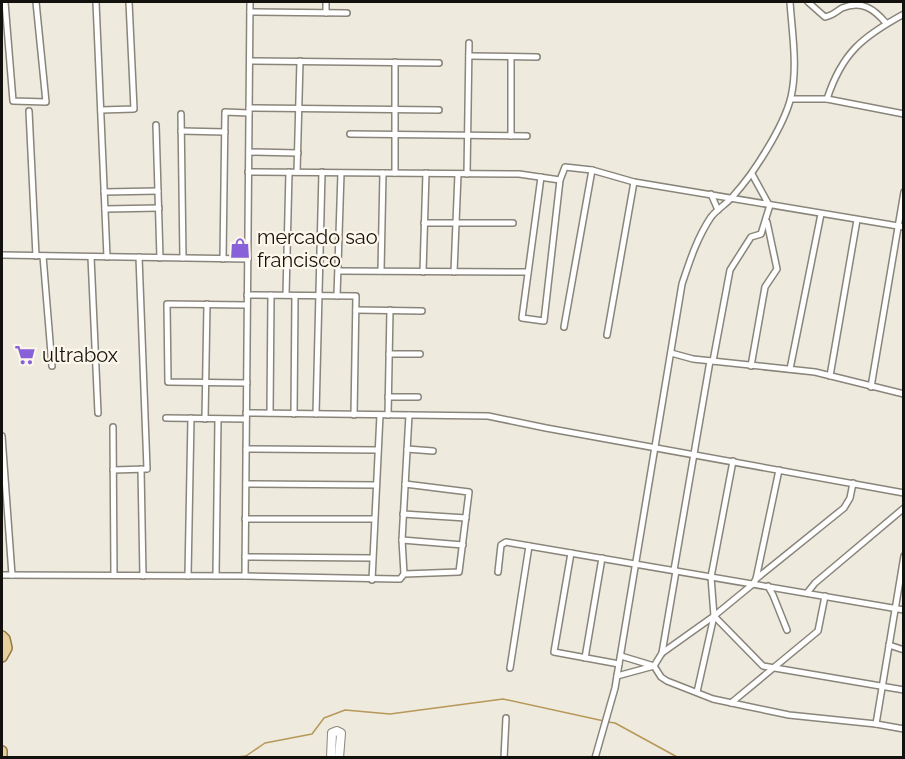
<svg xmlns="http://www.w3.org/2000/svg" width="905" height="759" font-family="Raleway,sans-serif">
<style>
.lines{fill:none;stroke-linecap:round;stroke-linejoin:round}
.stream{stroke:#b69858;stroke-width:1.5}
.street-casing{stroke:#8a857b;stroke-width:8}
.secondary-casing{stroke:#8a857b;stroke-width:10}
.primary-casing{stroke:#927941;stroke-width:12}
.street{stroke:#fff;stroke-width:5}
.secondary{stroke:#fff;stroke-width:8}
.primary{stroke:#e7d09e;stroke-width:9}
.labels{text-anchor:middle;stroke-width:4.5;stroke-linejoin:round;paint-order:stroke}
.poi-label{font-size:20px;fill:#13110d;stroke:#fdf7eb;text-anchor:start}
</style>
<rect width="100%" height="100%" fill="#efeade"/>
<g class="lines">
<g class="stream">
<path d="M608,722L615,723L679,758"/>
<path d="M227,758L246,756L265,743L312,734L324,718L345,710L390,714L503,699L604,721"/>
</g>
<g class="street-casing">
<g id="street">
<path d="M5,2L13,101L46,102L36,2"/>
<path d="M96,2L107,257"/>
<path d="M808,2L825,17C832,16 836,12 842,8C862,0 874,9 886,23"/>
<path d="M250,12L347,13"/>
<path d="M326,13V2"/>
<path d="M469,56L537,57"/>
<path d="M250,61L439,63"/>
<path d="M791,99H827L904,114"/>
<path d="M827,99C842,53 862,37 904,14"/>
<path d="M249,108L439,110"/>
<path d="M101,110L134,109L129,2"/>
<path d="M29,111L36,256"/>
<path d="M181,114L183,258"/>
<path d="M156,125L160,258"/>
<path d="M181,131L225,132"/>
<path d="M350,134L527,136"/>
<path d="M511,136V57"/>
<path d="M249,152L298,153"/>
<path d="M248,172L519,174L560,180"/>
<path d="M297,172L300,61"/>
<path d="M395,173V62"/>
<path d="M467,174L469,43"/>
<path d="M752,174L769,205"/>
<path d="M541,177L522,318L544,321L560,180L565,167L592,170L634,182L904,227"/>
<path d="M104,192L158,191"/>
<path d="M711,194L718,210"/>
<path d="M105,209L159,208"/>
<path d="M424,223H513"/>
<path d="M2,255L248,259"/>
<path d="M43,256L52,366"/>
<path d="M91,257L98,413"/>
<path d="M223,259L225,112L249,113"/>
<path d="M339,271L528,272"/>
<path d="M381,271L383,173"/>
<path d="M423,272L426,173"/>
<path d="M454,272L458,174"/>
<path d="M247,295L356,296L354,415"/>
<path d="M286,295L289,172"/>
<path d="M337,296L341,173"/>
<path d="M356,310L422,311"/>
<path d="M564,327L592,170"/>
<path d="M607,335L634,182"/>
<path d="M671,353L693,359L815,372L904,394"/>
<path d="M389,354H420"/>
<path d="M713,361L730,270L751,237L761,234L770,205"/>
<path d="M751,366L765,287L777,269L767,222"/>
<path d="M790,369L821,214"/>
<path d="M830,376L857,220"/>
<path d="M247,383L168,382L167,304L247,305"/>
<path d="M871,387L904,192"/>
<path d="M388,397H418"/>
<path d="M246,413L488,416L546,428L904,493"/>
<path d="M270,413L271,295"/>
<path d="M294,414L295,296"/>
<path d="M316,414L322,172"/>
<path d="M388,415L390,310"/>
<path d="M166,418L246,419"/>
<path d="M205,419L207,304"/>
<path d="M113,427L114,575"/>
<path d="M2,436L12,575"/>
<path d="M246,449L378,450"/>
<path d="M407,449L433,451"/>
<path d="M141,469L143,576"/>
<path d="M113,470L147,469L139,257"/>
<path d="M246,484L376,485"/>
<path d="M403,514L466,518"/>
<path d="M245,519H374"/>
<path d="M402,540L463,545"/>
<path d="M571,553L554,652L619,664"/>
<path d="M904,556L876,724L904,729"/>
<path d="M245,557L372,558"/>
<path d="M674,570L710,361"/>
<path d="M498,572L501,545L506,542L904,610"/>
<path d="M404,574L402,540L409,415"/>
<path d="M2,575L245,576L396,579H400L404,574L459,572L469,492L405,484"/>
<path d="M188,576L191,418"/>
<path d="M216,576L218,419"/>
<path d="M245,576L250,2"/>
<path d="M756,579L844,508L850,498L853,483"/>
<path d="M372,580L380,415"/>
<path d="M768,586L773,595L787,630"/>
<path d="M807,593L815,583L904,508"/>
<path d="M714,616L763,666L904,690"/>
<path d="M889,645L904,650"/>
<path d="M662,653L676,571"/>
<path d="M621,656L654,666L661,677L667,681L713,699L746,706L789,715L876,724"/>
<path d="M585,658L602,558"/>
<path d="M510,668L529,546"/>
<path d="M617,676L654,666L662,653L714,616L753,584L756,579L779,470"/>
<path d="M697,692L714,616L711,577L733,461"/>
<path d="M731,703L818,631L825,596"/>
<path d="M504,758L506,718"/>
<path d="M595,758L615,688L682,284C690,260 697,238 711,217C717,209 728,203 734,195C754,173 784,126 791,97C798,67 792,32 790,2"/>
</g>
</g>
<g class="secondary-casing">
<path id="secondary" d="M331,758L332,733L337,731L341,733L339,758"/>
</g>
<g class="primary-casing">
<g id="primary">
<path d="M2,636L5,639L7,648L2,657"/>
<path d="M2,751V758"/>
</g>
</g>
<use href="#street" class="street"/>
<use href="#secondary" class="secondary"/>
<use href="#primary" class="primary"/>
</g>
<defs>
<g id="shop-bare" transform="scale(1.62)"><path d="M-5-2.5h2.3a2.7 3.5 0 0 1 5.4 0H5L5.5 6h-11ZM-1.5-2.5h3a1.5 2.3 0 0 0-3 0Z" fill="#8760da" stroke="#fdf7eb" stroke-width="2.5" paint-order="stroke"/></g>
<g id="supermarket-bare" transform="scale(1.62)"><path d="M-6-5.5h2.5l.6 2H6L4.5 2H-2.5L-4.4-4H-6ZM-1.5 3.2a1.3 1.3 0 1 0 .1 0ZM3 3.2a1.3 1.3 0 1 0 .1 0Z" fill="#8760da" stroke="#fdf7eb" stroke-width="2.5" paint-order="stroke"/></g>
</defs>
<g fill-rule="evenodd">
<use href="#shop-bare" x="240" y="248"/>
<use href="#supermarket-bare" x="25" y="355"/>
</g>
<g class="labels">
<g class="poi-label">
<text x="257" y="244">mercado sao<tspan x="257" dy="23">francisco</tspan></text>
<text x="42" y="362">ultrabox</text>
</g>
</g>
<rect width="905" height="759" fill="none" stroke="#13110d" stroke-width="6"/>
</svg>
